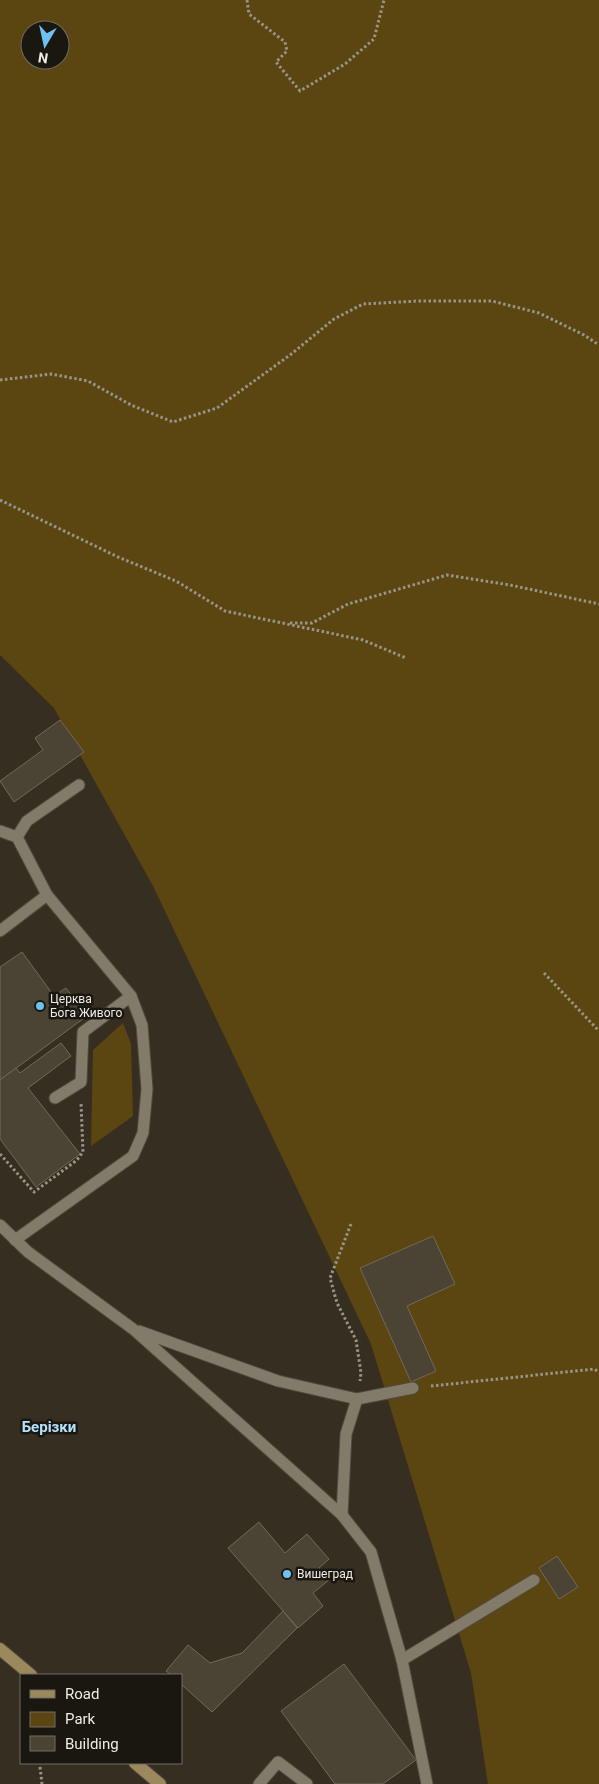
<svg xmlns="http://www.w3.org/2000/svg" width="599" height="1784" font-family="Roboto,sans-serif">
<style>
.green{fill:#5b4611;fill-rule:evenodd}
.building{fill:#4b4435;stroke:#716a5a}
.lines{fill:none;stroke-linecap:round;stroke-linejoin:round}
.service-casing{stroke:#504a3e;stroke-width:13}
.secondary-casing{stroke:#504a3e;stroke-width:14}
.path{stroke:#999488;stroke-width:3;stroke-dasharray:2.5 2.5;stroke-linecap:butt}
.service{stroke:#827b6a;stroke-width:11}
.secondary{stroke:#9b885c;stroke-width:12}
.poi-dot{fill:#6dc2f3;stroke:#1a1711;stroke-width:2}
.labels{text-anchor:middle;stroke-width:5;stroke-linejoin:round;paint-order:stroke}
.poi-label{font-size:12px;fill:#f0ece3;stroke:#1a1711;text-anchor:start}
.quarter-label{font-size:15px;font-weight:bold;fill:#b4e0fc;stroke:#1a1711}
</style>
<rect width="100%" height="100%" fill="#362f21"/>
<g class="green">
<path d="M0,0H599V1784H488L471,1673L371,1344L153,886L54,708L0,655ZM30,30H60V60H30Z"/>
<path d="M123,1023L131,1044L133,1116L91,1146L93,1050Z"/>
</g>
<g class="building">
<path d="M60,720L84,752L14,802L0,781L43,750L35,738Z"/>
<path d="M22,952L54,996L66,988L87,1016L0,1080V967Z"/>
<path d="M61,1043L71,1056L28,1088L80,1154L36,1187L0,1139V1080L16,1068L20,1073Z"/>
<path d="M433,1236L455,1284L407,1306L436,1371L411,1382L360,1268Z"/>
<path d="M259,1522L285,1553L307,1534L329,1559L319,1568L329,1580L313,1593L323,1606L298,1628L228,1548Z"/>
<path d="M557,1556L578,1587L559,1599L539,1568Z"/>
<path d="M283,1611L297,1628L212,1712L181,1684V1675H171L166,1671L188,1645L210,1663L242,1653Z"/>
<path d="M344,1664L416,1760L383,1784H335L281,1711Z"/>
</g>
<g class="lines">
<g class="service-casing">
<g id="service">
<path d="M0,831L17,837L47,895"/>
<path d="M17,837L27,821L79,785"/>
<path d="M0,931L47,895L131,996L142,1025L147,1089L143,1133L133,1156L15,1240"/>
<path d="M55,1098L81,1082L83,1032L131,996"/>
<path d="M0,1225L28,1252L133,1329L342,1515L371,1552L402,1660L427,1784"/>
<path d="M139,1331L278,1381L357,1399L413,1388"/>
<path d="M342,1515L346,1434L357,1399"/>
<path d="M402,1660L534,1580"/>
<path d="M259,1784L278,1762L307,1784"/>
</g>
</g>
<g class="secondary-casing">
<g id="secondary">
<path d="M0,1649L31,1675"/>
<path d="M135,1763L160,1784"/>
</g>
</g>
<g class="path">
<path d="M247,0L249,14L285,42L287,51L276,62L300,91L345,64L374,39L384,0"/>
<path d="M0,380L51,374L88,381L131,405L173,422L217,408L290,355L334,319L363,304L418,301H492L539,313L584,335L599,345"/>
<path d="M0,500L118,557L176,581L225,611L363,640L406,658"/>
<path d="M290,623H312L348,604L447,575L510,585L599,604"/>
<path d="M544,973L599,1031"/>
<path d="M0,1154L34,1192L77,1160L83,1152L81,1103"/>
<path d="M351,1224L330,1278L337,1303L356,1340L361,1373L360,1381"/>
<path d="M431,1386L594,1369L599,1372"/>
<path d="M40,1767L42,1784"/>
</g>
<use href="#service" class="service"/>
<use href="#secondary" class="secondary"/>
</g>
<g class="poi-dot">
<circle cx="40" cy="1006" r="5"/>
<circle cx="287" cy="1574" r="5"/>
</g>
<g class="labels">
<g class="poi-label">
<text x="50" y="1003">Церква<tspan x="50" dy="14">Бога Живого</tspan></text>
<text x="297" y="1578">Вишеград</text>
</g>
<g class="quarter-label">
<text x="49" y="1432">Берізки</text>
</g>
</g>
<rect x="20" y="1674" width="162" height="90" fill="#1a1711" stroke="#706c65"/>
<rect x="30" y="1690" width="25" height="8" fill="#9b885c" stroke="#706c65"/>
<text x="65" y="1699" font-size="15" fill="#f0ece3">Road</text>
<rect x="30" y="1712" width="25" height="15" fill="#5b4611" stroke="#706c65"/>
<text x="65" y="1724" font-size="15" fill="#f0ece3">Park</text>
<rect x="30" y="1736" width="25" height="15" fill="#4b4435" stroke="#706c65"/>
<text x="65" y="1749" font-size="15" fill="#f0ece3">Building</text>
<g transform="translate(45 45) rotate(189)"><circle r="24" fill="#1a1711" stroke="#706c65"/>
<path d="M0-4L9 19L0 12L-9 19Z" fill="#6dc2f3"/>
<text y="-8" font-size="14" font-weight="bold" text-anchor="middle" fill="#f0ece3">N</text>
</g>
</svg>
